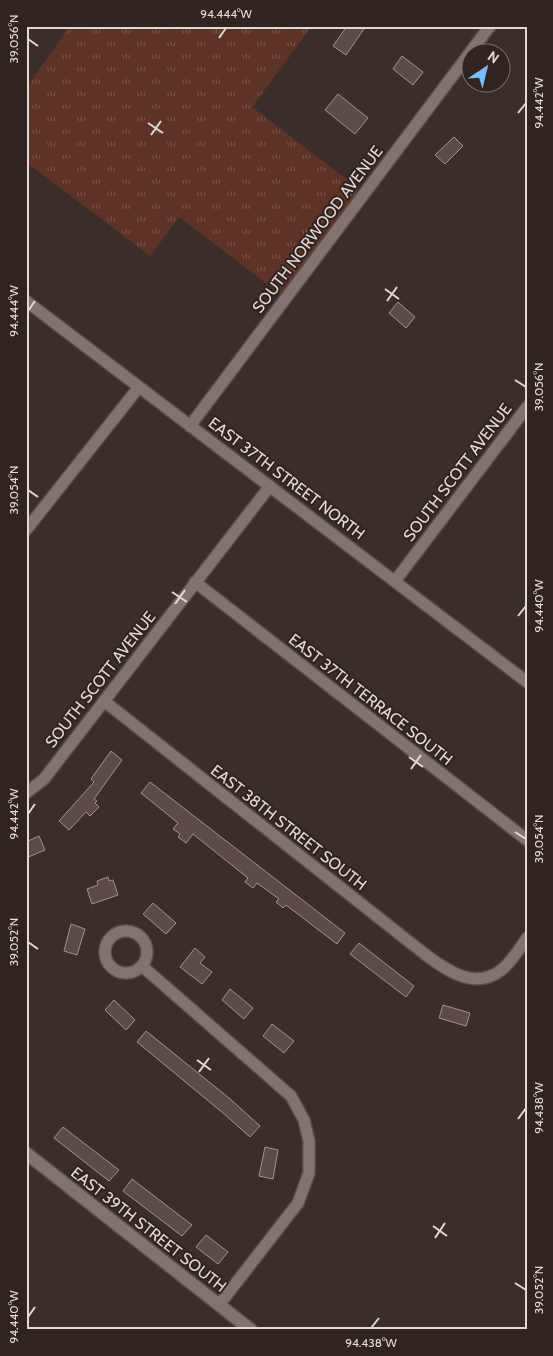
<svg xmlns="http://www.w3.org/2000/svg" width="553" height="1356" font-family="Cabin,sans-serif">
<style>
.park{fill:url(#park-tufts)}
.building{fill:#5b4c48;stroke:#a2918c}
.lines{fill:none;stroke-linecap:round;stroke-linejoin:round}
.minor-casing{stroke:#584c49;stroke-width:14}
.secondary-casing{stroke:#584c49;stroke-width:15}
.minor{stroke:#83736e;stroke-width:11}
.secondary{stroke:#83736e;stroke-width:12}
.ticks{fill:none;stroke:#e2d9d6;stroke-width:2}
.labels{text-anchor:middle;stroke-width:4;stroke-linejoin:round;paint-order:stroke}
.street-label{font-size:16px;fill:#e2d9d6;stroke:#312320}
.neatline{fill:none;stroke:#e2d9d6;stroke-width:2}
.ticks-label{font-size:12px;text-anchor:middle;fill:#e2d9d6}
</style>
<defs>
<pattern id="park-tufts" width="24" height="20" patternUnits="userSpaceOnUse" patternTransform="scale(1.25)"><rect width="24" height="20" fill="#5d3327"/><path d="M3 7l-1-3M5 7V3M7 7l1-3M15 17l-1-3M17 17v-4M19 17l1-3" fill="none" stroke="#745046"/></pattern>
</defs>
<rect width="100%" height="100%" fill="#3b2d29"/>
<path class="park" d="M70,26H312L252,107L361,190L280,294L179,217L150,256L26,162V88Z"/>
<g class="building">
<path d="M347,26H366L346,55L333,46Z"/>
<path d="M402,56L423,72L413,85L393,69Z"/>
<path d="M338,94L368,118L355,134L325,110Z"/>
<path d="M454,137L463,146L445,164L435,155Z"/>
<path d="M398,302L415,317L406,328L389,313Z"/>
<path d="M111,751L122,760L94,799L97,801L95,803L99,807L90,816L86,812L69,830L59,821L94,782L91,779Z"/>
<path d="M150,782L345,933L337,944L286,905L283,908L276,902L279,899L257,883L253,888L245,882L248,878L193,834L186,843L178,837L180,834L173,829L178,823L141,793Z"/>
<path d="M39,836L45,850L26,858V842Z"/>
<path d="M108,877L109,881L113,880L118,895L92,904L87,889L98,885L97,881Z"/>
<path d="M153,903L176,923L166,934L143,914Z"/>
<path d="M71,924L85,929L77,955L64,951Z"/>
<path d="M359,943L414,986L406,997L350,954Z"/>
<path d="M195,948L205,957L200,963L212,972L202,984L180,967Z"/>
<path d="M230,989L253,1008L244,1019L222,1000Z"/>
<path d="M114,1000L135,1020L126,1030L105,1010Z"/>
<path d="M443,1005L470,1013L466,1026L439,1018Z"/>
<path d="M272,1024L294,1041L284,1053L263,1036Z"/>
<path d="M146,1031L229,1098L260,1126L250,1137L223,1113L137,1042Z"/>
<path d="M63,1127L119,1170L109,1181L54,1138Z"/>
<path d="M265,1147L278,1150L273,1179L259,1176Z"/>
<path d="M132,1179L192,1225L182,1236L123,1191Z"/>
<path d="M206,1235L228,1252L218,1264L196,1247Z"/>
</g>
<g class="lines">
<g class="minor-casing">
<g id="minor">
<path d="M26,301L527,682"/>
<path d="M190,426L490,26"/>
<path d="M26,530L139,387"/>
<path d="M395,581L527,407"/>
<path d="M195,582L527,840"/>
<path d="M104,701L426,955C446,970 474,990 500,971C511,963 519,949 527,938"/>
<path d="M26,793L44,779L270,486"/>
<circle cx="126" cy="952" r="21"/>
<path d="M142,966L291,1096L304,1120L309,1141V1173L298,1203L219,1305"/>
</g>
</g>
<g class="secondary-casing">
<path id="secondary" d="M26,1153L251,1330"/>
</g>
<use href="#minor" class="minor"/>
<use href="#secondary" class="secondary"/>
</g>
<path class="ticks" d="M219,38L226,28M28,39L38,46M518,113L526,103M148,123L163,133M151,135L161,121M385,289L399,299M387,301L397,287M28,311L35,301M515,380L526,387M28,490L38,497M172,592L187,602M175,604L185,590M518,616L526,606M409,757L423,767M411,769L421,755M28,814L35,804M515,832L526,839M28,942L38,949M197,1060L211,1070M199,1072L209,1058M518,1119L526,1108M433,1226L447,1236M435,1238L445,1223M515,1283L526,1290M28,1317L35,1307M371,1328L379,1318"/>
<g class="labels">
<g class="street-label">
<text transform="translate(317 229) rotate(-53)" y="6">SOUTH NORWOOD AVENUE</text>
<text transform="translate(457 472) rotate(-53)" y="6">SOUTH SCOTT AVENUE</text>
<text transform="translate(287 478) rotate(37)" y="6">EAST 37TH STREET NORTH</text>
<text transform="translate(100 679) rotate(-52)" y="6">SOUTH SCOTT AVENUE</text>
<text transform="translate(371 699) rotate(38)" y="6">EAST 37TH TERRACE SOUTH</text>
<text transform="translate(289 827) rotate(38)" y="6">EAST 38TH STREET SOUTH</text>
<text transform="translate(149 1229) rotate(38)" y="6">EAST 39TH STREET SOUTH</text>
</g>
</g>
<rect width="553" height="1356" fill="none" stroke="#312320" stroke-width="55"/>
<g transform="translate(486 68) rotate(35)"><circle r="24" fill="#312320" stroke="#786c69"/>
<path d="M0-4L9 19L0 12L-9 19Z" fill="#7bbef8"/>
<text y="-8" font-size="14" font-weight="bold" text-anchor="middle" fill="#e2d9d6">N</text>
</g>
<rect x="28" y="28" width="498" height="1300" class="neatline"/>
<g class="ticks-label">
<text x="226" y="18">94.444°W</text>
<text transform="translate(14 39) rotate(-90)" y="4">39.056°N</text>
<text transform="translate(539 103) rotate(-90)" y="4">94.442°W</text>
<text transform="translate(14 311) rotate(-90)" y="4">94.444°W</text>
<text transform="translate(539 387) rotate(-90)" y="4">39.056°N</text>
<text transform="translate(14 490) rotate(-90)" y="4">39.054°N</text>
<text transform="translate(539 606) rotate(-90)" y="4">94.440°W</text>
<text transform="translate(14 814) rotate(-90)" y="4">94.442°W</text>
<text transform="translate(539 839) rotate(-90)" y="4">39.054°N</text>
<text transform="translate(14 942) rotate(-90)" y="4">39.052°N</text>
<text transform="translate(539 1108) rotate(-90)" y="4">94.438°W</text>
<text transform="translate(539 1290) rotate(-90)" y="4">39.052°N</text>
<text transform="translate(14 1317) rotate(-90)" y="4">94.440°W</text>
<text x="371" y="1347">94.438°W</text>
</g>
</svg>
